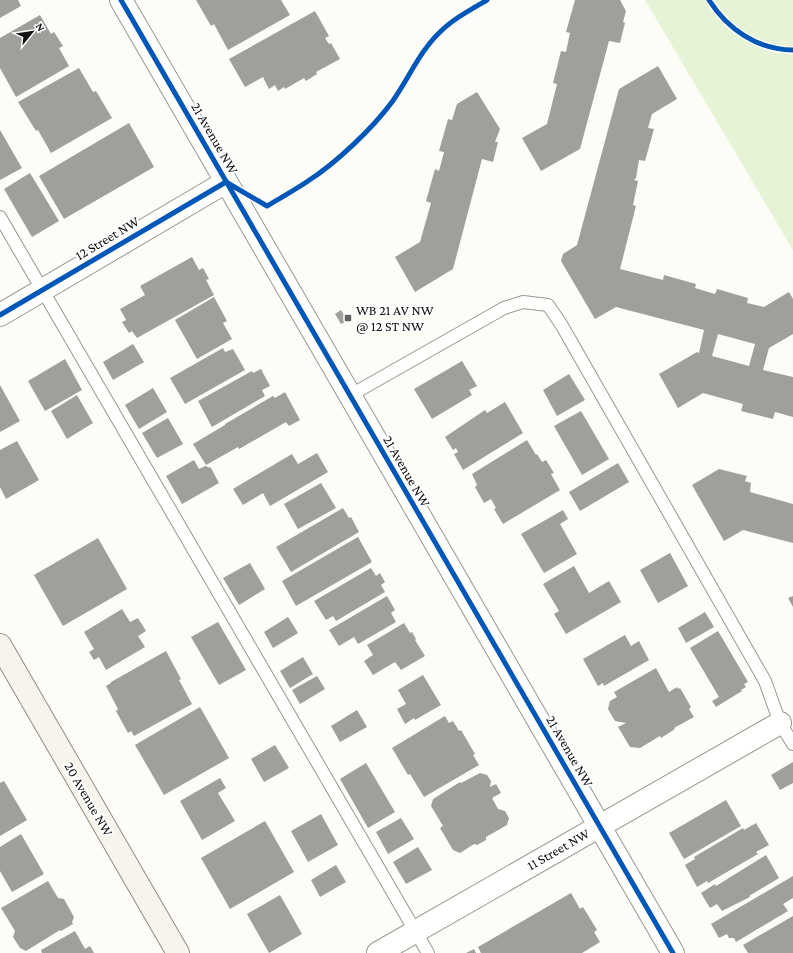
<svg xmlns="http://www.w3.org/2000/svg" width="793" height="953" font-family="'Crimson Pro',serif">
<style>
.green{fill:#e7f3d7}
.building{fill:#a19f9c;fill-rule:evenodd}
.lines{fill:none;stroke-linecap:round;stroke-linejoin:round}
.lane-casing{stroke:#979795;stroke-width:14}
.street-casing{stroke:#979795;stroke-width:24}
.secondary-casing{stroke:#8e8d8b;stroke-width:24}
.lane{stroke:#fffffe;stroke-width:12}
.street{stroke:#fffffe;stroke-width:22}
.secondary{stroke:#f6f4eb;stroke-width:22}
.cycleway-casing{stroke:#fff;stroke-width:8}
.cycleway{stroke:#0057b8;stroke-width:5}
.poi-dot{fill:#646362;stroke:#fff;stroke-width:1.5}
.labels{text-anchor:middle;stroke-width:4;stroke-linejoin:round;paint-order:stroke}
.street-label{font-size:14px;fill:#111;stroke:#fff}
.poi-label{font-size:14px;fill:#111;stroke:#fff;text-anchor:start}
</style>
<rect width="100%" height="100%" fill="#fdfcf7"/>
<path class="green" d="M645,0H793V250Z"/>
<g class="building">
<path d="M0,0H18L21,6L0,18Z"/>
<path d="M196,0H281L290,15L228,50L214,24L211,26Z"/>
<path d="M575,0H620L626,11L623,22L625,23L620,43L609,41L580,149L541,171L522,138L547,124L557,84L553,83L561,51L566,52L570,33L566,32Z"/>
<path d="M315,11L329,36L325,38L329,44L331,43L340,59L316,72L317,74L306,81L304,78L285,89L284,87L278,91L275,85L269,89L263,77L245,87L229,59Z"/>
<path d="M40,15L51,34L54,32L63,46L59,48L69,66L16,97L0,68V38Z"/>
<path d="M658,66L677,99L652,114L648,128L654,129L645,161L639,160L636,178L634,180L638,181L633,205L636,206L620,269L663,280L664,275L696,284L695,288L715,294L717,289L748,298L747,303L764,307L789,292L793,299V334L769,348L763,370L793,377V417L775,412L773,419L741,411L743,404L703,393L678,408L659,374L697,352L699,353L704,330L616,307L595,319L561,261L563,254L577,245L619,89ZM718,334L755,344L749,366L712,356Z"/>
<path d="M79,68L93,92L96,91L112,118L51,153L38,130L36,131L18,102Z"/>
<path d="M477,92L500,129L495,142H498L493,162L482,159L453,269L415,292L395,257L420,242L431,203L426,201L435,169L439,171L444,152L439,151L448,119L452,120L457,104Z"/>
<path d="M129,123L154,167L64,219L39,176Z"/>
<path d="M0,130L22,168L0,180Z"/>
<path d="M30,173L59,221L32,237L4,189Z"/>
<path d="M192,257L199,270L203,268L209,279L206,280L214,295L137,338L132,331L129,333L122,322L126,320L120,309L145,295L140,286Z"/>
<path d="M214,297L227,321L223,323L232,339L197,359L175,320Z"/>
<path d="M341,310L347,321L341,324L335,314Z"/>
<path d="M133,344L144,362L113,380L103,362Z"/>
<path d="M223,348L225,352L233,349L245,370L185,404L170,378Z"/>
<path d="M65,359L82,390L45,411L28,381Z"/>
<path d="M462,361L477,386L469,390L472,395L432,419L414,389Z"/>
<path d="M261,369L270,386L262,390L265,396L212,427L198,401L252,371L253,373Z"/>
<path d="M569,374L585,400L557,416L543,390Z"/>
<path d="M0,385L20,421L0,432Z"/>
<path d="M153,388L167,412L139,429L125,405Z"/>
<path d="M285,392L300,420L289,426L286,422L239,449L238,447L206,465L193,444L225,425V424L273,396L275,398Z"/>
<path d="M77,395L93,423L67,439L51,411Z"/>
<path d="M505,402L523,433L463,470L454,454L458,452L456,448L453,450L445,437L485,410L487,413Z"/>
<path d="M581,411L609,459L582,475L554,426Z"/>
<path d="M168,418L183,444L157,458L142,433Z"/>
<path d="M527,440L536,455L537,454L542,462L546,460L554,473L551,474L560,490L503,524L494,509L496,508L491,499L484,503L475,487L477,485L472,474Z"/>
<path d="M17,441L39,480L6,499L0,487V450Z"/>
<path d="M317,453L328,472L270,506L263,493L243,505L233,489L292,454L298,464Z"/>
<path d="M194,460L199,469L205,466L211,468L219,483L182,504L166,476Z"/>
<path d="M618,463L629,482L580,511L569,492Z"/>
<path d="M719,469L747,476L745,481L751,483L750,492L793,504V543L743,530L724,541L692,485Z"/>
<path d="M321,483L336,508L298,529L284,504Z"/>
<path d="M343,508L349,518L351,517L359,532L291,572L276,547Z"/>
<path d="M563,510L568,519L560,524L577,554L544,573L521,534Z"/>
<path d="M358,537L372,562L296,606L282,581Z"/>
<path d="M98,538L127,589L63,626L34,575Z"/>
<path d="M670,553L688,586L658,603L640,570Z"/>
<path d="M250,563L265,589L239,605L223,578Z"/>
<path d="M574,566L589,593L609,581L621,602L566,634L554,614L559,611L543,584Z"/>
<path d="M371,568L376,576L380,573L385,582L381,585L385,592L336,621L333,616L326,620L314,601Z"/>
<path d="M387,596L395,610L391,613L396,622L358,644L354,637L339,646L329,630Z"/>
<path d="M793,596V607L788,598Z"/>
<path d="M122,609L130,622L138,618L146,631L138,636L145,647L106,670L99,657L94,660L89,652L94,649L84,632Z"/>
<path d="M705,612L714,627L686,643L678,628Z"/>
<path d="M288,617L298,633L273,648L264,632Z"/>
<path d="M218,622L246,670L219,685L191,637Z"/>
<path d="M404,623L410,633L412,632L416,639L415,640L425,656L401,670L395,662L373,675L364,661L373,655L367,645Z"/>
<path d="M718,631L748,682L744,684L746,687L741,690L742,691L716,707L712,701L719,697L690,648Z"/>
<path d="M625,635L631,646L639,641L649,660L604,686L603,683L598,686L583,659Z"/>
<path d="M166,651L181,679L179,680L192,704L134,736L131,731L128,733L116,711L118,709L106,686L111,683V682Z"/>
<path d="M303,657L313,674L290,688L280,671Z"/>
<path d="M656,668L669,692L677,687L678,689L680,688L691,707L689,709L694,717L674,728L675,729L661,738L660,736L640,748L630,747L618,727L626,723L615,721L608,709L610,701L617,697L614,692Z"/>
<path d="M423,675L441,705L415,720L414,718L405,724L397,709L406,704L398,690Z"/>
<path d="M317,676L325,689L300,704L292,690Z"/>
<path d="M200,707L229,758L164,795L135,745Z"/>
<path d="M357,710L367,727L340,742L331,726Z"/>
<path d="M445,716L449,723L453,721L459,731L461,730L475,754L473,755L479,765L424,797L410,774L408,775L392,748Z"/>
<path d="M275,745L289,768L264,782L251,759Z"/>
<path d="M793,762V783L780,790L771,775Z"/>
<path d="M366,763L395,812L368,828L340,779Z"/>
<path d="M480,773L487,775L491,781L490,787L496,784L501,793L492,798L498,809L505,811L509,818L507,825L486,837V840L477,845L474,844L460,853L453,850L440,828L443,826L431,806L433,799L460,782L461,783Z"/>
<path d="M220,778L226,788L218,793L235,821L202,840L180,801Z"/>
<path d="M4,781L27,820L0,836V783Z"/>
<path d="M726,800L741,826L684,859L669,833Z"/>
<path d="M321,814L338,845L308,862L291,831Z"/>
<path d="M401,818L414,839L388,854L376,832Z"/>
<path d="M265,821L294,872L230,909L201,858Z"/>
<path d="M756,823L769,845L756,852L758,854L708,883L707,881L697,887L685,865L695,859L694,857L743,828L744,830Z"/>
<path d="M21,834L44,874L12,892L0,871V847Z"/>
<path d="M418,847L432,870L406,884L393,862Z"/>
<path d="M766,855L779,878L749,896L750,897L722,911L717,904L710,908L701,893L715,884L716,886Z"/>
<path d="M336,865L346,882L320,897L311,880Z"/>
<path d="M793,876V898L783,904L788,911L736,942L734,938H729L727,934L719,938L711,924Z"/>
<path d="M48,881L58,898L64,899L74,917L72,922L73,924L61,931L60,930L26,951L20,948L13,937L15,931L1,908Z"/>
<path d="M571,893L580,909L583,907L597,930L594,932L600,942L582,953H481L478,947Z"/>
<path d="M280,895L302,934L269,953L247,914Z"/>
<path d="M793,916V953H748L743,945Z"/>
<path d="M75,931L85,949L90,946L94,953H42L41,950Z"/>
<path d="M474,949L476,953H466Z"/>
</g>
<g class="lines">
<g class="lane-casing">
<g id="lane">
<path d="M0,217L428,953"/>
<path d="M349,396L504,308L523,302L548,305L561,324L765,681L780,723L793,744"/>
</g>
</g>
<g class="street-casing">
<g id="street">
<path d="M121,0L673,953"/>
<path d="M0,315L226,182"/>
<path d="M378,953L780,723"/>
</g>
</g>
<g class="secondary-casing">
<path id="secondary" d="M0,645L178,953"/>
</g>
<use href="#lane" class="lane"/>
<use href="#street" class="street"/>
<use href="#secondary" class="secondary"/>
<g class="cycleway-casing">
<g id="cycleway">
<path d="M121,0L673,953"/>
<path d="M709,0C727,29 758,50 793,50"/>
<path d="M0,315L226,182L267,206C280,198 295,190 308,181C336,163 372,129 392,102C408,80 419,52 440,32C453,19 470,10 487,0"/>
</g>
</g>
<use href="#cycleway" class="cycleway"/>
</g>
<rect class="poi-dot" x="344" y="314" width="8" height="8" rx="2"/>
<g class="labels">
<g class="street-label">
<text transform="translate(215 138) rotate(60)" y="5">21 Avenue NW</text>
<text transform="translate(107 238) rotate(-31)" y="5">12 Street NW</text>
<text transform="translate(407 471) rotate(60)" y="5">21 Avenue NW</text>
<text transform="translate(570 751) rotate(60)" y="5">21 Avenue NW</text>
<text transform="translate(89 799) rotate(60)" y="5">20 Avenue NW</text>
<text transform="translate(558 849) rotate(-30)" y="5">11 Street NW</text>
</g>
<g class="poi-label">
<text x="356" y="315">WB 21 AV NW<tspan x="356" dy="16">@ 12 ST NW</tspan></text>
</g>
</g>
<g transform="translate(32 32) rotate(60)" stroke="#ffffff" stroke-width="3" paint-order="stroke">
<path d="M0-3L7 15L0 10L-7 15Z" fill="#111111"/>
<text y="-6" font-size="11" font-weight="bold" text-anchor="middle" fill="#111111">N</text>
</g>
</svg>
